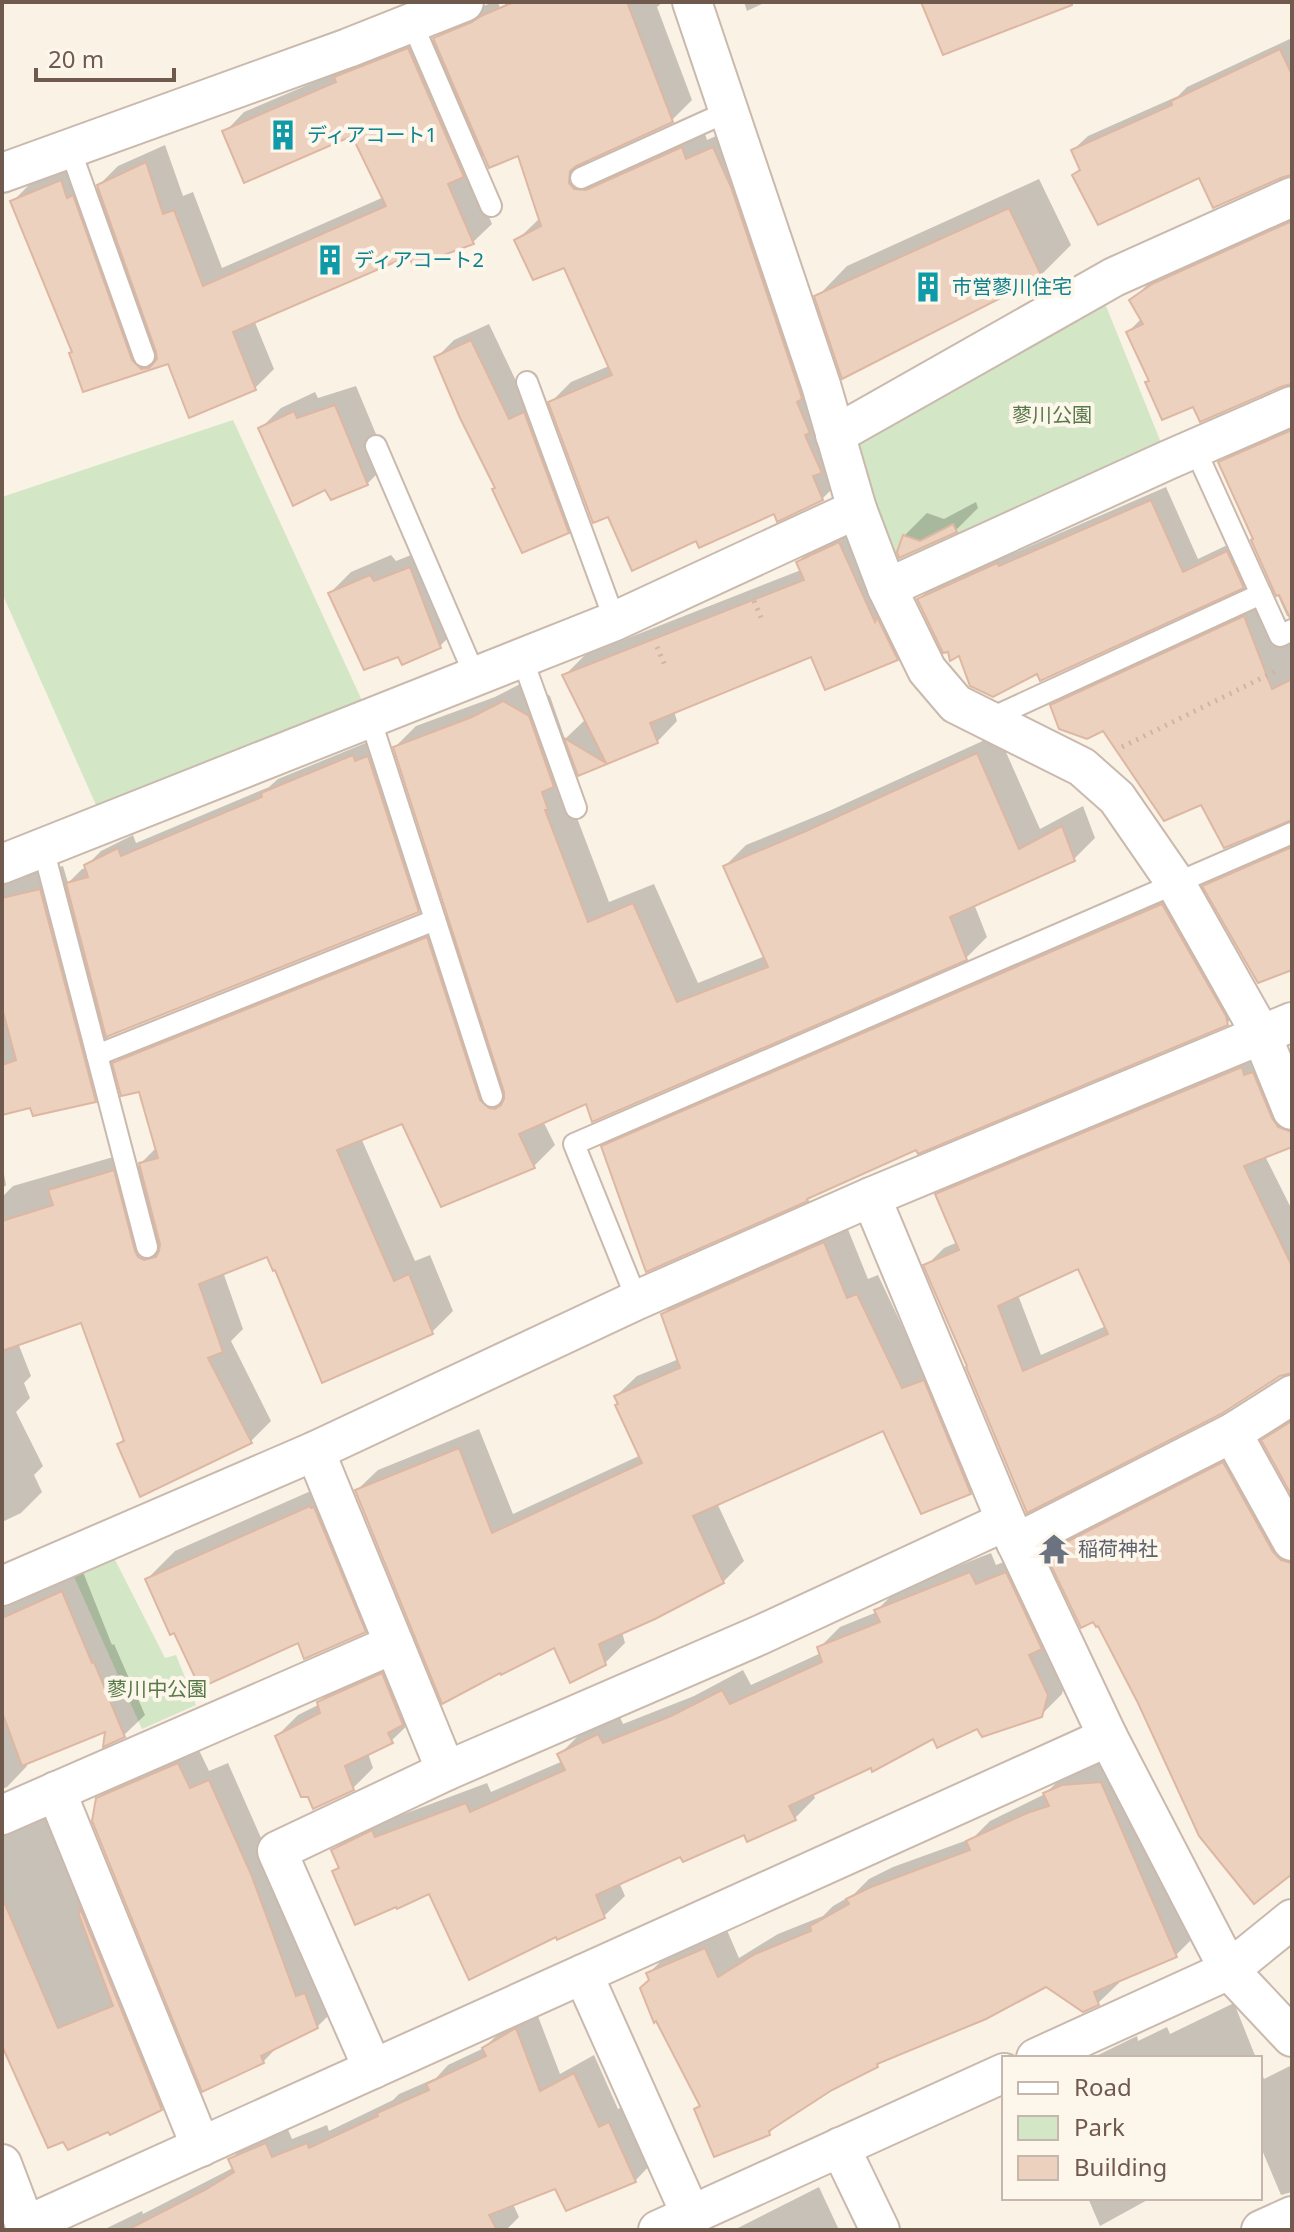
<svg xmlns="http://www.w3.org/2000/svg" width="1294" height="2232" font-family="'Noto Sans','Noto Sans JP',sans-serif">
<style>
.green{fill:#d3e6c5}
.shadow{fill:#0003;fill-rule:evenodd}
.building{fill:#edd1bf;stroke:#deb7a2;stroke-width:2;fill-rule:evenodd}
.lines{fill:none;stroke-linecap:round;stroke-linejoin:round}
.service-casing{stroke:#cab9ad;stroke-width:24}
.minor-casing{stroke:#cab9ad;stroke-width:42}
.path{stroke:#d1b4a3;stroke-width:5;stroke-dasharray:2 6;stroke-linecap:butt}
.service{stroke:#fff;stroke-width:20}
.minor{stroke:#fff;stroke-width:38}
.labels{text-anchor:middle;stroke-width:8;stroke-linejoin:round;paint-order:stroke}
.culture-label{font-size:20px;fill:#0d838f;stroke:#fdf6eb;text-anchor:start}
.park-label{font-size:20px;fill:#587a49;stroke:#fdf6eb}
.worship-label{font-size:20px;fill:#5b616d;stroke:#fdf6eb;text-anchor:start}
</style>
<rect width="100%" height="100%" fill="#faf2e5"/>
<g class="green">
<path d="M1098,286L1168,460L887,588L835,435Z"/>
<path d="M233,420L370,718L104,823L2,593V497Z"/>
<path d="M111,1552L165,1658L176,1655L196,1705L142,1729L71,1570Z"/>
</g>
<g class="shadow">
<path d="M493,2H498L500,8L509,2H663L657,7L692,100L671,121L589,158V161L595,169L703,127L707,140L734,128L843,478L822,499L775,512L697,538L609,514L551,402L571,382L609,366L565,265L516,241L540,218L520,153L485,154L469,170L492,224L472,243L410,253L254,320L274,369L255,388L169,361L84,390L74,351L12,202L32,182L80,163L86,180L92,177L96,188L118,166L165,145L183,196L193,192L222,268L384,197L353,133L225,132L244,112L345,69L428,30L433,41L456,18Z"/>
<path d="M744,2H766L747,11Z"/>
<path d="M1292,38V143L1200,175H1075L1081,168L1073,150L1088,136L1178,96L1187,87Z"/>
<path d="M1039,179L1071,245L1040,276L817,297L847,266Z"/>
<path d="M1292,212V383L1194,404L1151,380L1128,332L1142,318L1132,300L1150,282L1172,267Z"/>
<path d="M489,324L526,402L585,514L568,532L437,357L454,340Z"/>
<path d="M356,386L388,463L367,484L326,487L260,429L281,408L315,392L318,398Z"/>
<path d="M1292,421V615L1287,616L1253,540L1255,538L1221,463L1238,445Z"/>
<path d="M1166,487L1198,559L1242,538L1257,571L1243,586L1038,671L960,654L949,649L919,599L934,585L1012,550L1014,553Z"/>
<path d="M976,502L978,508L956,530L900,556L904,536L927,513L944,519Z"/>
<path d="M860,522L917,638L897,658L812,654L674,711L677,721L657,742L580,774L576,763L564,774L566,789L609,902L654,884L698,983L765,956L725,866L746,845L829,811L998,734L1040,829L1083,806L1095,838L1074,859L974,904L987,937L966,958L587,1101L543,1121L555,1145L534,1166L442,1205L403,1122L361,1138L415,1261L430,1255L453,1311L432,1332L268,1254L223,1272L243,1329L231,1341L271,1421L250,1442L119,1444L125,1438L82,1321L18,1343L31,1376L24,1383L30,1398L16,1412L43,1466L34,1475L42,1492L21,1513L2,1522V1197L13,1186L134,1151L138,1166L157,1147L141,1090L118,1077L95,1100L32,1105L2,1113V881L63,866L68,883L82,869L87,868L86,866L101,851L133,835L136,843L269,787L278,779L368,742L433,896L418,911L107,1035L115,1063L136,1042L450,917L395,747L416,726L495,697L526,681L550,696L565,739L586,719L564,676L585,655L801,570L798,562L819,541Z"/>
<path d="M431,547L461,625L440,646L399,655L330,593L351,572L391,555L396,561Z"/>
<path d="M1273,595L1286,623L1292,630V819L1202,802L1103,729L1052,706L1070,688Z"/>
<path d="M1292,838V968L1205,886L1223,868Z"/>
<path d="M1180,887L1245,1005L1227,1023L917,1147H603L621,1129Z"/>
<path d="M1260,1050L1292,1104V1145L1265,1156L1292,1210V1371L1280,1374L1028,1510L926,1266L944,1248L958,1242L937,1195L955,1177ZM1079,1267L1106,1326L1041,1355L1018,1295Z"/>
<path d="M2,1164L6,1185L2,1189Z"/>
<path d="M845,1222L868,1279L878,1275L922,1368L990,1472L970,1492L884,1428L717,1503L744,1561L723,1582L622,1632L625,1643L605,1663L555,1645L357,1490L378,1470L479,1429L513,1514L641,1455L616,1396L637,1376L679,1359L663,1314L684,1294Z"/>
<path d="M1292,1416V1492L1264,1441L1282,1423Z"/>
<path d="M1242,1446L1292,1535V1865L1140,1702L1099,1623L1048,1553L1066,1535Z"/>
<path d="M338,1479L392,1603L364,1631L300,1640L147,1579L175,1551Z"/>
<path d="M991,1553L996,1565L1027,1553L1067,1673L1062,1694L1041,1715L934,1736L813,1793L815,1798L795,1818L681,1854L619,1882L625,1896L604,1916L430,1891L334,1872L341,1865L334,1850L354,1830L393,1811L396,1817L487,1783L491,1792L563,1761L560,1754L580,1734L619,1715L623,1724L694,1696L743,1670L751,1685L821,1653L819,1648L840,1627L877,1612L876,1611L897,1590Z"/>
<path d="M83,1572L112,1645L114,1644L145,1715L124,1735L108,1728L25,1762L27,1766L7,1787L2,1789V1606Z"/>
<path d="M403,1654L412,1721L391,1741L368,1753L373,1768L352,1789L277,1736L298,1715L320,1704L319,1702L340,1681Z"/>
<path d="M197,1746L209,1771L228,1763L336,2008L317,2027L280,2044L263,2062L97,1799L116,1780Z"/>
<path d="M1122,1762L1196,1935L1176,1955L1118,1980L1119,1983L1098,2003L1046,1985L883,2059L877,2066L831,2088L783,2119L769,2133L696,2109L702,2104L649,1973L669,1953L726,1928L739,1958L778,1934L823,1916L833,1906L854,1894L869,1879L893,1867L973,1838L990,1821L1045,1794L1066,1773L1085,1765Z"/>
<path d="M2,1803L46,1810L181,2088L161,2109L2,2042Z"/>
<path d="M1234,2003L1256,2058H1092L1137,2036L1138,2041L1167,2027L1170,2034Z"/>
<path d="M536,2011L560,2074L594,2055L618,2109L628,2104L654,2161L635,2181L556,2187L513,2204L519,2217L506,2230H103L142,2211L143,2214L227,2171L234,2167L231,2159L250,2140L286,2125L292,2139L327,2125L329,2131L393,2100L399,2094L436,2078L448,2065L484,2048L503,2029Z"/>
<path d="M1292,2065V2192L1281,2195L1262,2150L1260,2151V2069L1264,2079Z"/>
<path d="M819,2187L839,2230H734Z"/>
<path d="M1088,2198H1151L1100,2226Z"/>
</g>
<g class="building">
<path d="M514,2H627L673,122L576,166L570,171L569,183L574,189L586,190L682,147L686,159L713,147L731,187L800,392L802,399L797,402L810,433L805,435L822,473L813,476L823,500L777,522L774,514L699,548L696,541L632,571L608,517L593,523L548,402L612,375L564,268L533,280L514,240L541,226L518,156L489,168L433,38L472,22L481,16Z"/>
<path d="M921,2H1072V5L943,55Z"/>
<path d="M408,48L464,177L448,184L474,244L413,266L409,256L233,332L256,390L189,418L168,364L83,392L69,353L72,352L10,201L61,180L67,198L73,195L132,360L141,369L149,368L157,359L156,352L97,185L146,162L163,214L174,210L203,286L386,206L352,136L244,183L222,131L336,82L334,77Z"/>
<path d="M1280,49L1292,75V175L1283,177L1213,208L1199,178L1098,225L1072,175L1080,170L1071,150L1172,105L1171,101Z"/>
<path d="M1009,208L1042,277L842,379L814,296Z"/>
<path d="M1292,221V384L1283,386L1200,422L1193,407L1162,420L1145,382L1149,381L1126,332L1143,324L1129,300L1152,284Z"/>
<path d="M471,340L509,419L524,412L569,533L522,553L492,489L495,488L460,418L434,357Z"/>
<path d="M335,405L368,485L331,500L325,490L293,506L258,428L294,411L297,418Z"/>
<path d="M1292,430V617L1290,618L1279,595L1276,596L1251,540L1253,539L1218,462Z"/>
<path d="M1151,500L1183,572L1227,551L1244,588L1040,681L1037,674L993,697L970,686L959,656L950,661L948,652L943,653L917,599L997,563L999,566Z"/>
<path d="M953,524L957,532L899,558L897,552L903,535L920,541Z"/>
<path d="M839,542L875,622L877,617L898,660L825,690L811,657L650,723L658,743L578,776L564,738L606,763L562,675L804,580L796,562Z"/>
<path d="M410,567L441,648L402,665L398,657L364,670L328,593L370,575L374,581Z"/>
<path d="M1244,616L1272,689L1292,679V820L1224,848L1201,805L1164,821L1103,731L1087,739L1059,729L1050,705Z"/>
<path d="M503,701L529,716L554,787L542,792L548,810H545L588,922L633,903L677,1002L768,967L723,866L806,831L977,753L1019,849L1062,826L1075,861L950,917L967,960L592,1122L586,1104L519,1134L535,1168L441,1207L402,1124L337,1150L394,1281L409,1274L433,1334L322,1383L275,1270L273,1271L267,1257L199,1284L223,1352L208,1358L252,1443L140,1497L117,1444L124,1441L81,1323L2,1351V1221L53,1205L48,1190L114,1170L135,1251L138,1257L144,1260L156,1257L159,1251L160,1244L139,1163L158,1158L139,1092L121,1096L112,1063L427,937L480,1100L489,1108L495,1109L501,1105L504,1099V1092L393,747L472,717Z"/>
<path d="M353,755L355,761L368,756L419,912L106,1037L66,883L88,877L84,865L118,848L121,856L262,797L261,793Z"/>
<path d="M1292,847V970L1258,983L1202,886Z"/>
<path d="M40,889L96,1102L33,1116L30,1108L2,1115V1065L16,1060L2,1008V898Z"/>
<path d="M1162,904L1226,1016L1228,1025L918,1154L916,1150L807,1199L808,1201L646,1272L601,1146Z"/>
<path d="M1242,1067L1244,1075L1253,1072L1272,1118L1278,1127L1292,1132V1147L1244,1166L1292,1266V1373L1280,1376L1221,1414L1027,1513L966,1367L967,1366L923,1265L959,1250L935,1194ZM1078,1269L1108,1334L1023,1371L998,1306Z"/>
<path d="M824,1242L847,1298L857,1294L902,1388L924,1380L971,1494L921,1514L883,1431L693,1516L724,1583L655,1619L599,1644L606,1665L570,1683L554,1648L501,1675L500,1673L442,1704L355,1490L459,1448L492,1533L642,1463L615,1405L618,1404L614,1396L680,1368L661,1314Z"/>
<path d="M1292,1421V1496L1261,1440Z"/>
<path d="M1223,1462L1273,1552L1281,1560L1292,1563V1874L1254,1904L1199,1836L1138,1703L1098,1626L1096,1627L1093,1622L1081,1628L1045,1553Z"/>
<path d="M310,1506L311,1508L314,1507L366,1632L304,1659L298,1643L200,1688L174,1633L170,1635L145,1579Z"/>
<path d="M970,1572L976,1584L1006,1572L1042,1649L1029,1655L1048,1695L1042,1717L982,1737L977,1729L937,1748L933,1739L872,1772L871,1768L789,1806L796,1820L747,1842L744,1835L683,1862L680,1857L596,1895L605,1918L557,1940L556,1937L469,1980L429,1894L397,1909L396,1907L355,1925L332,1871L339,1868L331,1850L372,1830L375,1837L466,1803L470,1812L565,1770L557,1754L598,1734L603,1743L671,1716L722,1690L730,1704L822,1662L817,1647L880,1622L874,1610Z"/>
<path d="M62,1591L92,1663L94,1662L125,1737L103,1747L105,1732L22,1766L2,1712V1618Z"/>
<path d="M382,1673L403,1725L388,1733L393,1743L345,1766L354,1790L313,1809L308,1797H301L275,1736L320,1713L317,1702Z"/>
<path d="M178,1763L190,1788L209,1780L251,1874L296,1996L305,1993L318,2028L261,2056L264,2063L202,2092L92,1821L96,1798Z"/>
<path d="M1101,1782L1177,1957L1094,1992L1099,2005L1083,2012L1046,1987L986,2019L877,2064L878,2067L832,2090L769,2131L770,2135L714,2157L694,2109L700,2106L656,2021L654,2023L640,1988L649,1980L646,1973L705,1948L718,1977L755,1954L811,1931L810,1926L849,1904L846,1899L871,1887L970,1850L966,1841L1027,1813L1049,1806L1043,1793L1062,1785Z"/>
<path d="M2,1897L58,2028L113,2006L79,1915L80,1908L162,2110L110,2135L108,2132L68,2150L63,2142L48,2148L2,2046Z"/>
<path d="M516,2028L540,2091L574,2073L599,2127L609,2122L636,2182L566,2211L555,2189L489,2215L497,2230H127L205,2190L234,2172L228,2159L266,2143L272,2157L307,2143L309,2148L378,2116L377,2113L429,2090L426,2084L486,2056L482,2048Z"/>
</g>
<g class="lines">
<g class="service-casing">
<g id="service">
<path d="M412,23L491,206"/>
<path d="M70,149L144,356"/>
<path d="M581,178L729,111"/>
<path d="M527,382L615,621"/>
<path d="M376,446L475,676"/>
<path d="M1195,449L1280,636L1292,630"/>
<path d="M522,658L576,808"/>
<path d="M370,718L492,1096"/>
<path d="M989,719L1261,594"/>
<path d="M43,848L147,1247"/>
<path d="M97,1055L435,920"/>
<path d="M637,1300L574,1144L1292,833"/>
</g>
</g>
<g class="minor-casing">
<g id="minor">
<path d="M692,2L821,385L857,509L887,588L927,670L956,704L1082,767L1117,798L1175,882L1218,958L1262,1036L1292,1110"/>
<path d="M2,173L348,48L464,2"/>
<path d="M835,435L1114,277L1292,197"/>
<path d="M887,588L1168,460L1292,406"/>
<path d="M2,864L615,621L857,509"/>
<path d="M871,1197L1006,1521L1108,1737L1229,1970L1292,2037"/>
<path d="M1232,1433L1292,1541"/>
<path d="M315,1451L446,1771"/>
<path d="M1016,1543L1232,1433L1292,1395"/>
<path d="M2,1586L315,1451L637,1300L871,1197L1292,1022"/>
<path d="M56,1791L201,2147"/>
<path d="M2,1815L394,1644"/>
<path d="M583,1974L691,2215"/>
<path d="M1036,2058L1229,1970L1292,1919"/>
<path d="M373,2069L277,1851L446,1771L760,1635L1006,1521"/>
<path d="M840,2147L880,2230"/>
<path d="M2,2164L27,2230"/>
<path d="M25,2226L1108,1737"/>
<path d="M658,2230L1004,2073"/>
<path d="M1261,2230L1292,2216"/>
</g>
</g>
<g class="path">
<path d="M754,601L763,622"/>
<path d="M657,647L666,668"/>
<path d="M1122,747L1278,670"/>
</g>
<use href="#service" class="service"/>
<use href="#minor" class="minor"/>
</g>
<defs>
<g id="building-bare" transform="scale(2.4)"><path d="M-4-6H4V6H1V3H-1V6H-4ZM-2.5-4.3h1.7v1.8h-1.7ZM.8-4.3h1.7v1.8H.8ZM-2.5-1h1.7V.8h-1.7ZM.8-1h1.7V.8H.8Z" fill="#0f9aa8" stroke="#fdf6eb" stroke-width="2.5" paint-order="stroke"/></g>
<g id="temple-bare" transform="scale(2.4)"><path d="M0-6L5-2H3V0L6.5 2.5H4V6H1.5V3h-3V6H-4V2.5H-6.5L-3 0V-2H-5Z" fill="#6b7280" stroke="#fdf6eb" stroke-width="2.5" paint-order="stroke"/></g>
</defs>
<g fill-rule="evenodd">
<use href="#building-bare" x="283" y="135"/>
<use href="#building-bare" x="330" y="260"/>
<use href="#building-bare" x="928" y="287"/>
<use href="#temple-bare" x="1054" y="1549"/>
</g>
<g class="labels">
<g class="culture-label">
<text x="307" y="142">ディアコート1</text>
<text x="354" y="267">ディアコート2</text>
<text x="952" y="294">市営蓼川住宅</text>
</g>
<g class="park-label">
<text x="1052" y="422">蓼川公園</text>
<text x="157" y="1696">蓼川中公園</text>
</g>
<g class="worship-label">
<text x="1078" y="1556">稲荷神社</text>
</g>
</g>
<rect width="1294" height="2232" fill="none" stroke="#70594d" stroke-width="8"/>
<rect x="1002" y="2056" width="260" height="144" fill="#fdf6eb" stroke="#c5b7ac" stroke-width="2"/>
<rect x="1018" y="2082" width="40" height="12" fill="#ffffff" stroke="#c5b7ac" stroke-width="2"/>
<text x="1074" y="2096" font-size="24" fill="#70594d">Road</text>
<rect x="1018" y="2116" width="40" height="24" fill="#d3e6c5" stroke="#c5b7ac" stroke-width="2"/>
<text x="1074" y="2136" font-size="24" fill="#70594d">Park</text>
<rect x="1018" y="2156" width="40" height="24" fill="#edd1bf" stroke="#c5b7ac" stroke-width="2"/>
<text x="1074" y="2176" font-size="24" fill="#70594d">Building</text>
<path d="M36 68v12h138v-12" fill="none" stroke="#70594d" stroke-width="4"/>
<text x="48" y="68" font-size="24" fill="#70594d" stroke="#fdf6eb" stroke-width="6" paint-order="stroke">20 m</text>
</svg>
